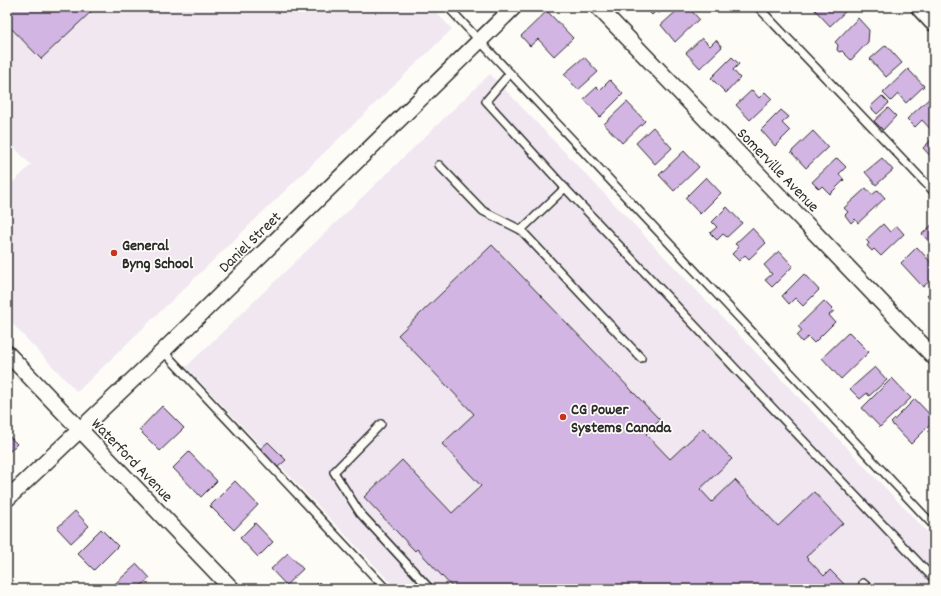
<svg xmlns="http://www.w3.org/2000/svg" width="941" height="596" font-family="Dekko,sans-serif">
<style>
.built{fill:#f0e7f1}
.building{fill:#d2b5e3;stroke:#2b2b2b}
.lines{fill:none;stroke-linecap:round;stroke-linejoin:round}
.lane-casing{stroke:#2b2b2b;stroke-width:10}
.street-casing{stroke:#2b2b2b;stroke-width:18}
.secondary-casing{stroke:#2b2b2b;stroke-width:24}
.lane{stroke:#fdfcf7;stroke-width:7}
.street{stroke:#fdfcf7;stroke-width:15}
.secondary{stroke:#fdfcf7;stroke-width:21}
.poi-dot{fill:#c8321e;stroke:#fdfcf7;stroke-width:1.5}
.labels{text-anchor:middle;stroke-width:3.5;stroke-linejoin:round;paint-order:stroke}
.street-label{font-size:16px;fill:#2b2b2b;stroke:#fdfcf7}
.poi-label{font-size:16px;font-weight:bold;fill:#2b2b2b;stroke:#fdfcf7;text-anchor:start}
</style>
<rect width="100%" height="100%" fill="#fdfcf7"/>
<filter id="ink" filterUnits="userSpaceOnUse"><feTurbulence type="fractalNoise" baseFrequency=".025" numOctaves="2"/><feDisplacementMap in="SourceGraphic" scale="8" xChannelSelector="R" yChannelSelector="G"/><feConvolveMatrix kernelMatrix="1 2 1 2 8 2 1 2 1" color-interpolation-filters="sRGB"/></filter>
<g filter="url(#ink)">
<g class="built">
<path d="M7,7H431L452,29L77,392L7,318V188L31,165L7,140Z"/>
<path d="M490,74L934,539V589H397L186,367Z"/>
</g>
<g class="building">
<path d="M7,7H96L41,59L7,24Z"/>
<path d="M645,7H666L659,13L656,11L652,15Z"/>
<path d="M681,7H688L699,19L675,42L661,25Z"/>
<path d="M816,7H846L848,9L830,26L814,9Z"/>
<path d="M547,11L573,38L554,56L538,39L530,46L521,36Z"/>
<path d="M858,18L869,30L868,42L851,60L842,51L839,52L837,50L838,45L835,42Z"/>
<path d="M702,38L710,46L716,40L722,47L700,68L686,53Z"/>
<path d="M886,45L902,63L886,77L870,59Z"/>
<path d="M584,57L598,72L578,90L564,74Z"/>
<path d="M732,57L739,64L733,70L740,78L726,93L711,78Z"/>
<path d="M908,69L924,86L906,103L898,94L891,101L883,93Z"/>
<path d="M610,80L623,94L600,117L584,99L597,87L600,90Z"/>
<path d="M752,90L759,98L765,92L772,99L750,120L736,105Z"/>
<path d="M882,96L889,103L877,114L870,107Z"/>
<path d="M932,96L934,98V133L922,120L915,127L907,119Z"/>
<path d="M627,102L645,121L622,143L604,124Z"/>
<path d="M888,108L896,116L883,130L874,121Z"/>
<path d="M781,110L789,117L782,123L790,131L775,146L761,130Z"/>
<path d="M653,127L672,148L655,164L636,143Z"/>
<path d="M813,131L828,147L806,168L791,152Z"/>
<path d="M934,137V160L923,148Z"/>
<path d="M684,151L699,167L674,191L659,175Z"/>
<path d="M837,158L846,167L839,174L844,180L830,194L822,186L819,189L812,182Z"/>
<path d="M882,158L893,170L876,185L865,172Z"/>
<path d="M706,177L721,193L700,214L685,198Z"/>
<path d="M866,188L872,195L878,190L885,198L858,223L855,219L851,223L845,215L848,212L844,208Z"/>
<path d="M727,207L742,223L727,237L723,234L717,240L710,233L717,227L712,222Z"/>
<path d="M934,223V247L922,234Z"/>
<path d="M883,224L890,232L897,226L904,234L881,256L874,249L872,251L867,246L869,243L866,240Z"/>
<path d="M752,228L766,243L749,259L745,255L739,261L732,254L739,247L735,244Z"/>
<path d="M492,245L660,420L646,434L670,459L703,428L732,459L700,489L712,502L735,480L778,526L814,492L843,523L806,557L824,576L830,570L844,584L839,589H454L417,549L415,551L364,497L402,460L452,513L481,486L442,444L474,414L398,335Z"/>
<path d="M917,247L934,266V277L923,287L901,263Z"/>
<path d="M779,251L793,266L772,287L765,280L772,274L764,265Z"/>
<path d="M804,274L819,290L803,306L795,298L789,304L782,296Z"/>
<path d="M934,288V303L927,295Z"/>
<path d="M824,301L834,311L829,315L835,322L814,343L808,337L802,342L797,336L802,331L798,326Z"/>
<path d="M849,332L869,352L841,379L822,358Z"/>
<path d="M875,367L887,380L869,396L867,393L860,399L850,389Z"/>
<path d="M892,378L911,398L880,427L862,408Z"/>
<path d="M915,399L934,419V421L911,444L891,423Z"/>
<path d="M162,406L184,428L160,451L139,430Z"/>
<path d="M7,434L17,444L7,454Z"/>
<path d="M268,442L286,460L277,468L259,450Z"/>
<path d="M189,452L217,481L201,497L173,468Z"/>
<path d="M235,481L258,505L234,530L210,506Z"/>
<path d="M75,511L89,526L71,543L57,528Z"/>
<path d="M255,523L273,542L258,557L240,538Z"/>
<path d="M101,529L118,546L94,570L77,553Z"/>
<path d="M288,553L303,569L286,585L271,569Z"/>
<path d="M137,564L150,578L137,589H109Z"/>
<path d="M319,582L325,589H312Z"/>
</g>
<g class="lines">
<g class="lane-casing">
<g id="lane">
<path d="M448,7L934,526"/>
<path d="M758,7L934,192"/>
<path d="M510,73L486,101L565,188L934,579"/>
<path d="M439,165L483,211L521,230"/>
<path d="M565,188L521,230L641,358"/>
<path d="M163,351L386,589"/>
<path d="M381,424L334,472L360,513L430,589"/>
<path d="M863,583L870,589"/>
</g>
</g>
<g class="street-casing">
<g id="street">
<path d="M598,7L934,357"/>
<path d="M7,353L232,589"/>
<path d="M7,499L163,351L514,7"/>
</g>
</g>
<g class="secondary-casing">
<path id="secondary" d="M922,7L934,20"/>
</g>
<use href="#lane" class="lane"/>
<use href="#street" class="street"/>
<use href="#secondary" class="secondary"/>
</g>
</g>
<g class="poi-dot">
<circle cx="114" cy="253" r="4"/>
<circle cx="563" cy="417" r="4"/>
</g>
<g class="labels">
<g class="street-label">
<text transform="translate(779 169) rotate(46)" y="6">Somerville Avenue</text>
<text transform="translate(249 241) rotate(-44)" y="6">Daniel Street</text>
<text transform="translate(133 459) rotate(46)" y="6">Waterford Avenue</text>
</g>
<g class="poi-label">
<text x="122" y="250">General<tspan x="122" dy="18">Byng School</tspan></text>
<text x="571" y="414">CG Power<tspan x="571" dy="18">Systems Canada</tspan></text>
</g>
</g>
<rect width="941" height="596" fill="none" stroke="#fdfcf7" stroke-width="24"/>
<rect x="12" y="12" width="917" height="572" fill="none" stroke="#2b2b2b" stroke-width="1.5" filter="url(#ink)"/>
</svg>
